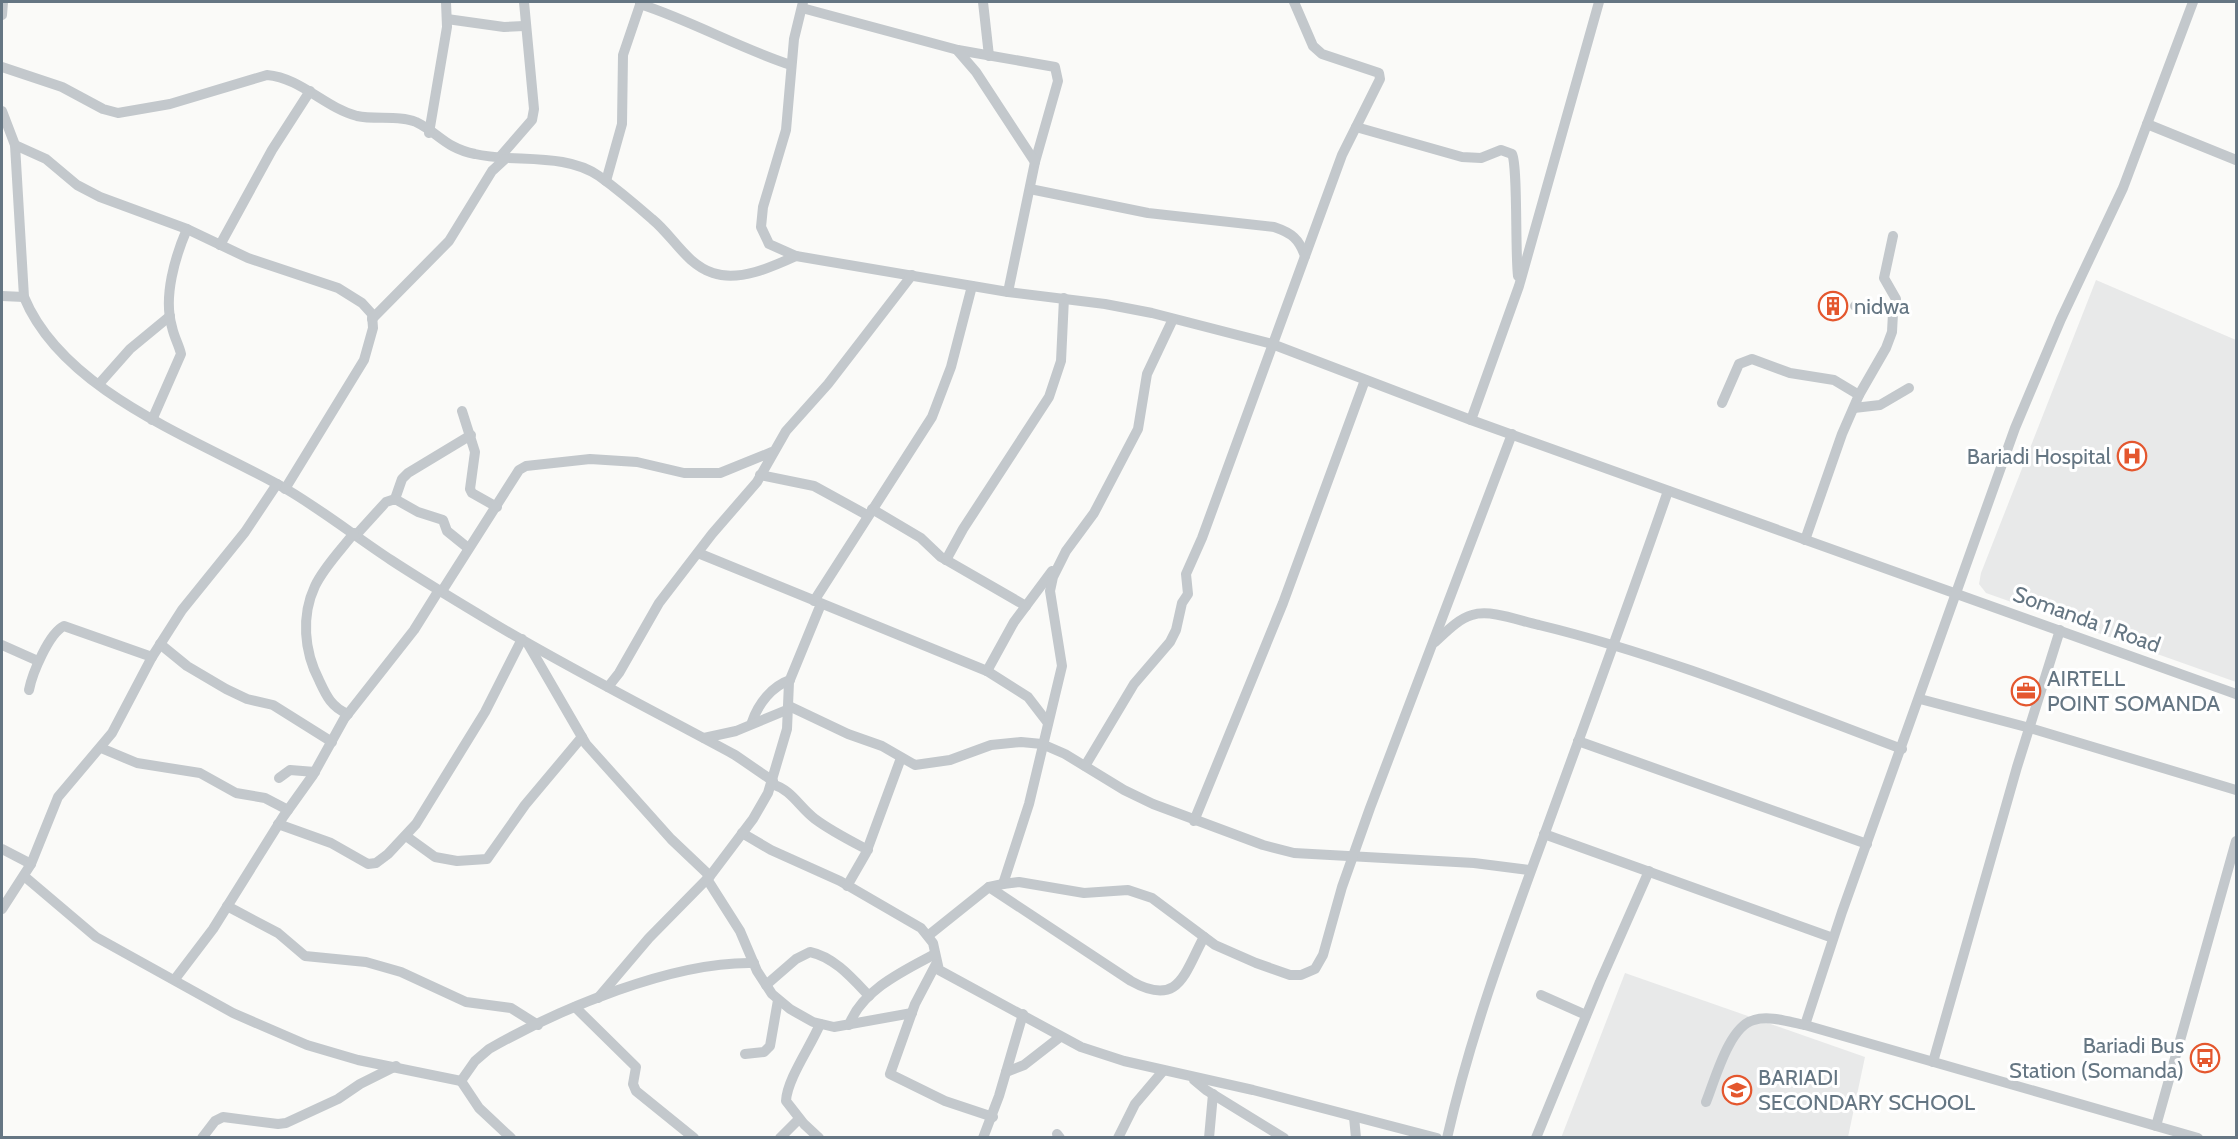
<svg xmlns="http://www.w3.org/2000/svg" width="2238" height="1139" font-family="Cabin,sans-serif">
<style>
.built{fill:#e8e9e9}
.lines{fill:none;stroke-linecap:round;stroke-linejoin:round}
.street{stroke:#c3c8cc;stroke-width:10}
.labels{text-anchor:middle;stroke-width:6;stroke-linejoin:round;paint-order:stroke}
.poi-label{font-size:22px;fill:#657683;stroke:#fff;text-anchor:start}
.street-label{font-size:22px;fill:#657683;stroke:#fff}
</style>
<rect width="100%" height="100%" fill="#fafaf8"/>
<g class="built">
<path d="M2096,280L2236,340V682L1986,593L1979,584L1981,573Z"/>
<path d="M1625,973L1865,1057L1848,1137L1561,1138Z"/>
</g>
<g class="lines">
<g class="street">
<path d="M803,2L794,39L786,130L763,207L761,227L769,244L796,256L1008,292L1105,304L1152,313L1272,344L1471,420L2236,694"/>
<path d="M983,2L989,56"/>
<path d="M640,4C692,21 739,48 791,65"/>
<path d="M802,8L958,50L1055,67L1058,81L1035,162L1008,292"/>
<path d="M2,15L3,2"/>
<path d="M447,19L504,27L524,26"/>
<path d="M957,50L976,72L1035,162"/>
<path d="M2,67L62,87L103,109L118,113L170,104L267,75C301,78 324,107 357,116C375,120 399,115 416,122C439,133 445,148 475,154C514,163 565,152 599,176C617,189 636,205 652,219C673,236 686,264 713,273C739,282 772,267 796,256"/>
<path d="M2,111L15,145L24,297C64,394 200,440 286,489C322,510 356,537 391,560C423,581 455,600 488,620C568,668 652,710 735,755L773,781"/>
<path d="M2147,124L2236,160"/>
<path d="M1356,127L1462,157L1481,158L1501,150L1512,154C1518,166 1515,253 1518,276"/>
<path d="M429,133L447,27L446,2"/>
<path d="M15,145L46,159L77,185L100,197L187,229L248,258L338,288L362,303L372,314L373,328L364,360L285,489"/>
<path d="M499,158L532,120L534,109L524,2"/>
<path d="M606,181L622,124L623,55L641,2"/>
<path d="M1030,189L1148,213L1274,227C1292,233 1299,239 1305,256"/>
<path d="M220,245L272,150L310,91"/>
<path d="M2,296L24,297"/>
<path d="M1893,313L1896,299L1884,278L1893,236"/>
<path d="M372,319L449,241L492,171L505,159"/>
<path d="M99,384L130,349L170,316"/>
<path d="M1722,403L1739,364L1752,359L1790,373L1834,380L1859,395"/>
<path d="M1854,408L1880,405L1909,388"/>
<path d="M462,411L475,452L470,489L472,493L497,507"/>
<path d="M152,420L181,354C179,345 174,337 172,327C163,297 175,257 187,229"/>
<path d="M1471,420L1519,286L1599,2"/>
<path d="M760,475L814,486L867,515"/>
<path d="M395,499L402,479L408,473L471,435"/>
<path d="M872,509L921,538L941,557L1026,606"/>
<path d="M356,535L386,502L395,499L418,512L443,520L447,531L468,548"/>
<path d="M1805,540L1842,434L1859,395L1886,348L1892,332L1893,313L1874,306H1855"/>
<path d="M698,553L987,671L1028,697L1048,723"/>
<path d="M946,560L963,529L1049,397L1061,361L1064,298"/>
<path d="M442,591L519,470L526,466L590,459L637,462L684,473H720L772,452"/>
<path d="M814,601L932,417L951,367L972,286"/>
<path d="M1435,642C1446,632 1458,619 1472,615C1491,609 1520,621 1539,625C1663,655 1782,704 1902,749"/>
<path d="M160,644L187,666L226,689L247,699L273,705L332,742"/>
<path d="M528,644L586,744L671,839L710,876"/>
<path d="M2,645L38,661"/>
<path d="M987,671L1014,622L1052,571"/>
<path d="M608,687L619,673L659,603L712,534L757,482L786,431L828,384L912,275"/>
<path d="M29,690C32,674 49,633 64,626L152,657"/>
<path d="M1920,699L2030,728L2236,790"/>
<path d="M789,706L848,734L882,746L915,765L950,760L991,745L1021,742L1042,744L1065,754L1124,790L1153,804L1263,845L1294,853L1474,863L1529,870"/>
<path d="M348,714C331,707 326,695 319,680C304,651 301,616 315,586C324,567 341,550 354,533"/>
<path d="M752,722C758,704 772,686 790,680"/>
<path d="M704,738L736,731L789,709"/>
<path d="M1578,741L1867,844"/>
<path d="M101,748L137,763L200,773L236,793L265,798L288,810"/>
<path d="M1085,766L1134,684L1170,642L1176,630L1182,603L1188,594L1186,574L1202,538L1342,155L1380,79L1379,73L1322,54L1313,46L1294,2"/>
<path d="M279,778L290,770L315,772"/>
<path d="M772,784C792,790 799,807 815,819C831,831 849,840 868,850"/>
<path d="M1194,821L1283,603L1365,380"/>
<path d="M278,824L331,843L368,864L376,863L388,854L416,824L485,712L522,639"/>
<path d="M742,833L771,850L840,881L921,928L933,943L939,970L1081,1047L1124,1061L1253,1090L1437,1138"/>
<path d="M1544,834L1833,938"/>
<path d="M406,836L435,857L457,861L487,859L525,805L582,737"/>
<path d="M2,849L31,864"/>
<path d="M24,876L96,937L233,1013L307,1045L358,1060L461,1081"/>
<path d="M707,879L740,931L757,971L772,994L790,1009L813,1022L834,1027L912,1013"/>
<path d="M1003,884L1029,804L1062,666L1050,591L1053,577L1066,551L1094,513L1138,429L1147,374L1173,319"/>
<path d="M847,886L866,853L901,758"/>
<path d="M989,887L1131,981C1179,1008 1184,974 1204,937"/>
<path d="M227,906L278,933L305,956L366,962L401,972L466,1002L511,1008L538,1025"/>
<path d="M2,909L31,864L58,797L112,733L152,657L182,610L245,532L277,484"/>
<path d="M929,935L989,887L1003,884L1019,882L1084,893L1128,890L1152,898L1215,945L1256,963L1290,975H1301L1315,969L1323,955L1342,887L1370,808L1512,434"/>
<path d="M936,964L915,1004L890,1074L945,1101L993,1117"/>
<path d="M175,979L213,929L283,817L313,775L344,719L414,630L439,590"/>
<path d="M766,985L796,959L810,952C834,957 852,978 869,996"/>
<path d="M1541,995L1586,1015"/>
<path d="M598,998L649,938L710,876L753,819L768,793L787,729L789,682L821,604"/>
<path d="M575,1007L636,1067L633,1084L636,1091L694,1138"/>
<path d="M849,1025C862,990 903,971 935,954"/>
<path d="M1805,1025L1842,912L2015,428L2061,319L2123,188L2193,2"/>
<path d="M745,1054L764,1052L770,1046L778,1000"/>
<path d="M1933,1062L2017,767L2060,630"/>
<path d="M1006,1072L1024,1065L1060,1037"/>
<path d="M1194,1080L1206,1090L1284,1138"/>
<path d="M1706,1102C1715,1080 1729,1026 1754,1020C1769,1015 1789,1022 1805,1025L2198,1138"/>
<path d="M1354,1117L1356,1138"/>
<path d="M2156,1126L2236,841"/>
<path d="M1057,1134L1060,1138"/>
<path d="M202,1138L215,1121L223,1117L278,1124L286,1123L338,1099L360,1084L396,1066"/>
<path d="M511,1138L479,1108L461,1081L475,1061L489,1049C559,1009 673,961 754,963"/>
<path d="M780,1138L799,1119"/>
<path d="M819,1138L804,1124L786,1101C787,1079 811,1046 820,1024"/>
<path d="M983,1138L999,1096L1023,1014"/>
<path d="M1118,1138L1135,1104L1163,1071"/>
<path d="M1209,1138L1213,1094"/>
<path d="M1447,1138C1471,1032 1509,931 1546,830C1587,717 1629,604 1668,491"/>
<path d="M1536,1138L1600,982L1649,871"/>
</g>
</g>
<defs>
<g id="building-ring" transform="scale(1.5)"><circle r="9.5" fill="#fff" stroke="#e4572e" stroke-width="1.5"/><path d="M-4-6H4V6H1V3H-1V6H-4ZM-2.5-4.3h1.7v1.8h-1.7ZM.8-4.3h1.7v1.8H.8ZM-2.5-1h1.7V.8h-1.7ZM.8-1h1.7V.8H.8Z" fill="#e4572e"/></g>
<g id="hospital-ring" transform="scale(1.5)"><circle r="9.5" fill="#fff" stroke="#e4572e" stroke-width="1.5"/><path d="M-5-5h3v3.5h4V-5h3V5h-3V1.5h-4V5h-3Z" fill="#e4572e"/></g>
<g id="office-ring" transform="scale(1.5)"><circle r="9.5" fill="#fff" stroke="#e4572e" stroke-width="1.5"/><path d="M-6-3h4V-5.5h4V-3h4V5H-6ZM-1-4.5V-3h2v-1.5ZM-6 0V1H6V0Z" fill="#e4572e"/></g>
<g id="bus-ring" transform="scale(1.5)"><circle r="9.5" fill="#fff" stroke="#e4572e" stroke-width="1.5"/><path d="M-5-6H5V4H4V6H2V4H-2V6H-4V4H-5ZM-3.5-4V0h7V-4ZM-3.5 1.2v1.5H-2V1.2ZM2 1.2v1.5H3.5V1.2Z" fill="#e4572e"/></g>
<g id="school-ring" transform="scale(1.5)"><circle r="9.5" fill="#fff" stroke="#e4572e" stroke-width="1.5"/><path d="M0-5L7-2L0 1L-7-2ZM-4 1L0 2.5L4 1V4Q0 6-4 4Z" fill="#e4572e"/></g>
</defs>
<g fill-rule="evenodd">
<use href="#building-ring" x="1833" y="306"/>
<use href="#hospital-ring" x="2132" y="456"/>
<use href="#office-ring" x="2026" y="691"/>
<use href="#bus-ring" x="2205" y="1058"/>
<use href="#school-ring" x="1737" y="1090"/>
</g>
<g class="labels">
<g class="poi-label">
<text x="1854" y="314">nidwa</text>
<text x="2111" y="464" text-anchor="end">Bariadi Hospital</text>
<text x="2047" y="686">AIRTELL<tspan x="2047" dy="25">POINT SOMANDA</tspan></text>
<text x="2184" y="1053" text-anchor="end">Bariadi Bus<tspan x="2184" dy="25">Station (Somanda)</tspan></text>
<text x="1758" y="1085">BARIADI<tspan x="1758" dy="25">SECONDARY SCHOOL</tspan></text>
</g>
<g class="street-label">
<text transform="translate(2087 619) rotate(20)" y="8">Somanda 1 Road</text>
</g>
</g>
<rect width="2238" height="1139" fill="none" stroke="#657683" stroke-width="6"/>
</svg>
